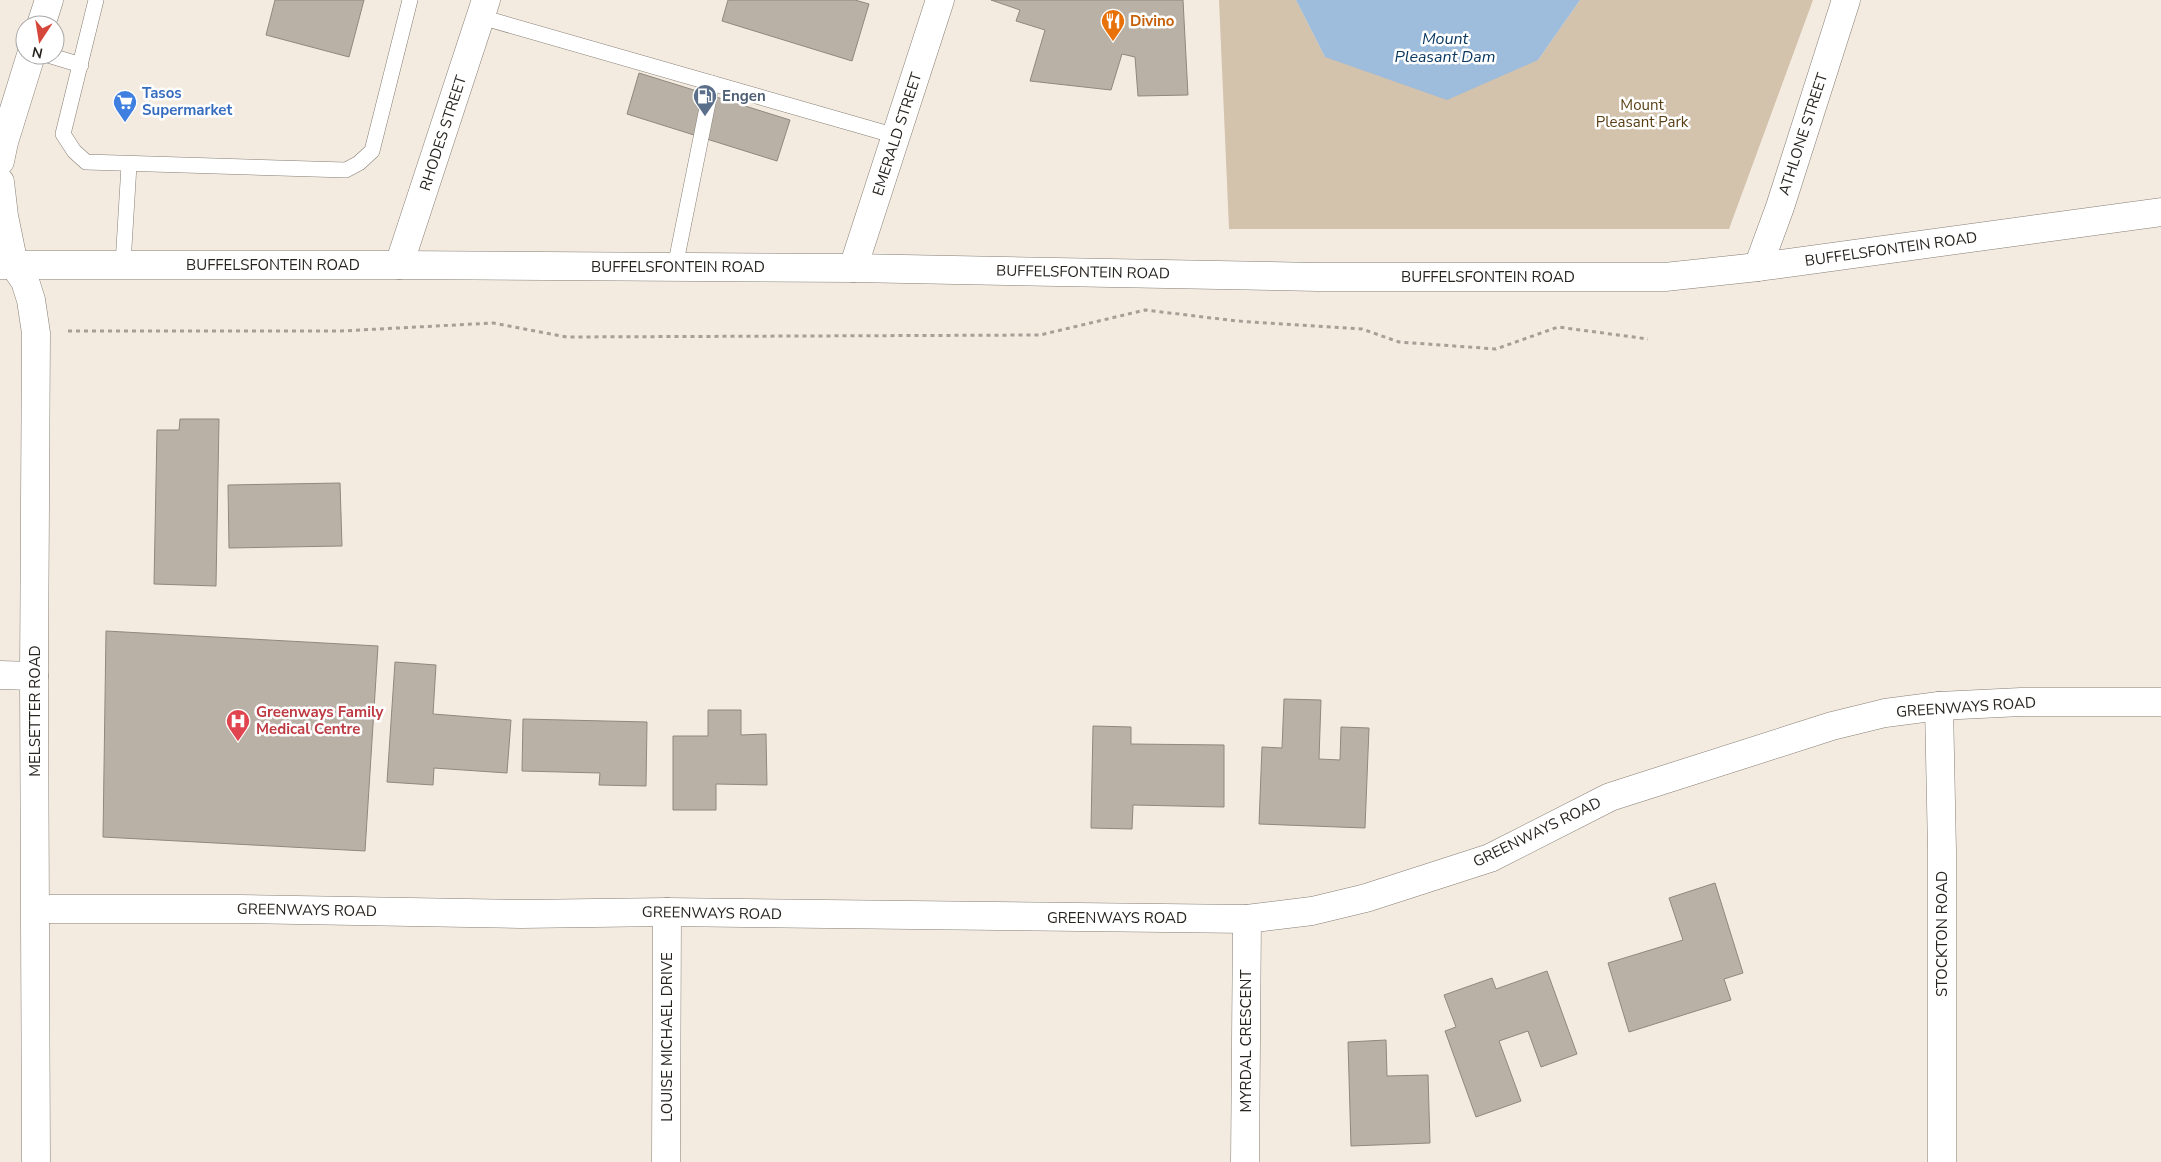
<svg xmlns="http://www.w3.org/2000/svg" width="2161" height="1162" font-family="'Nunito Sans',sans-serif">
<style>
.green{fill:#d3c2ac}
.water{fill:#9ebcdb}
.building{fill:#b9b1a6;stroke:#8f887d}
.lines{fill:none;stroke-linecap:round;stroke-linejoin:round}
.service-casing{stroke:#867e74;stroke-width:16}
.minor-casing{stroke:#867e74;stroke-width:29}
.secondary-casing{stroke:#867e74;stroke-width:29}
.path{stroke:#a69f97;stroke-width:3;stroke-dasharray:4 4;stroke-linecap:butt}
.service{stroke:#fff;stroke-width:15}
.minor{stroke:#fff;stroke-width:28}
.secondary{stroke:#fff;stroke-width:28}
.labels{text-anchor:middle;stroke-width:5;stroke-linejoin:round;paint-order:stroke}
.food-label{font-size:15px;font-weight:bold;fill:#c56008;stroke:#fff;text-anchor:start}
.shop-label{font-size:15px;font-weight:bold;fill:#366cbe;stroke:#fff;text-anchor:start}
.service-label{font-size:15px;font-weight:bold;fill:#4e5e75;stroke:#fff;text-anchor:start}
.park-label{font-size:15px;fill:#593e13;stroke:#fff}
.street-label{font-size:15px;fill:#282420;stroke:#fff}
.health-label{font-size:15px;font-weight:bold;fill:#be3a42;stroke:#fff;text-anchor:start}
.water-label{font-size:16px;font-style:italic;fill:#0b3962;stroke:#fff}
</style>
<rect width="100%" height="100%" fill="#f4ebe0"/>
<path class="green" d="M1219,0H1296L1325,57L1538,60L1580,0H1813L1729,229H1229Z"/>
<path class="water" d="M1296,0H1580L1538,60L1447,100L1325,57Z"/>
<g class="building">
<path d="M275,0H364L349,57L266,35Z"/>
<path d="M728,0H855L869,4L852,61L722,21Z"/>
<path d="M991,0H1183L1188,95L1138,96L1135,57L1122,54L1111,90L1030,81L1045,30L1016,21L1020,10Z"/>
<path d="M639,73L790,120L777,161L627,114Z"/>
<path d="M180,419H219L216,586L154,584L157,430H179Z"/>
<path d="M340,483L342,546L229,548L228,485Z"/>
<path d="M106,631L378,646L365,851L103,837Z"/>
<path d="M395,662L436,665L433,714L511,720L507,773L434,768L433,785L387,782Z"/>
<path d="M1284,699L1321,700L1319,759L1340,760L1341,727L1369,728L1365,828L1259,824L1262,747L1282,748Z"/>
<path d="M708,710H741V735L766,734L767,785L716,784V810H673V736H708Z"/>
<path d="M523,719L647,722L646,786L599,785L600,773L522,771Z"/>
<path d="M1093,726L1131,727V744L1224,745V807L1133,805L1132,829L1091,828Z"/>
<path d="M1715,883L1743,973L1724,979L1731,1000L1629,1032L1608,963L1683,940L1669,898Z"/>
<path d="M1547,971L1577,1054L1541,1067L1528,1031L1499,1041L1521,1101L1476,1117L1445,1031L1456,1027L1444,995L1492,978L1496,989Z"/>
<path d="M1386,1040L1387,1076L1428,1075L1430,1143L1351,1146L1348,1042Z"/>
</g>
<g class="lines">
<g class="service-casing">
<g id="service">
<path d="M96,0L63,134L74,151L86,162L346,170L359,163L372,151L410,0"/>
<path d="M481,17L896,136"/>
<path d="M48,55L81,65"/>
<path d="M123,264L129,165"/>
<path d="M675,267L712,83"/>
</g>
</g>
<g class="minor-casing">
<g id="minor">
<path d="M41,25L49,0"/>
<path d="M0,161L4,142L31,55"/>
<path d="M0,182L4,216L14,265L25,281L31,300L36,333L34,676L36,1162"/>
<path d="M399,265L486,0"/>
<path d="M1758,267L1780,207L1846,0"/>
<path d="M853,268L940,0"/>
<path d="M0,675L34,676"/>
<path d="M1939,706L1942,851V1162"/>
<path d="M37,909H240L521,914L667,912L1247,919L1312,911L1366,898L1490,858L1610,797L1832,726L1885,713L1939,706L2021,702H2161"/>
<path d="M666,1162L667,912"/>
<path d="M1245,1162L1247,919"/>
</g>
</g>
<g class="secondary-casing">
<path id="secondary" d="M0,265H399L853,268L1318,277H1665L1758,267L2161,212"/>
</g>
<path class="path" d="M68,331H341L493,323L567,337L1040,335L1145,310L1237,321L1362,329L1399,342L1496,349L1558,327L1648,339"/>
<use href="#service" class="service"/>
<use href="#minor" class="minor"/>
<use href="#secondary" class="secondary"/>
</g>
<defs>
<g id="restaurant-pin" transform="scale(1.25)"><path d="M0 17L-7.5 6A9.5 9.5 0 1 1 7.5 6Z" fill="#e8710a" stroke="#fff"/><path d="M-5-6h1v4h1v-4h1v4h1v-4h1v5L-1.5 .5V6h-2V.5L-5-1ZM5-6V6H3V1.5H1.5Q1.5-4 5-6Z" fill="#fff"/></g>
<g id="fuel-pin" transform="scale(1.25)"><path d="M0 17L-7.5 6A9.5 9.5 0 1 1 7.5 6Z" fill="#5c6f8a" stroke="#fff"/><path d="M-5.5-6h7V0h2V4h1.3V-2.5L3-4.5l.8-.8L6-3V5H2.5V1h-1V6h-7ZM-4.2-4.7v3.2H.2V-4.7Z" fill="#fff"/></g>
<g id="supermarket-pin" transform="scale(1.25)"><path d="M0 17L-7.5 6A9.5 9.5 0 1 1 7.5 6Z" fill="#3f7fe0" stroke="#fff"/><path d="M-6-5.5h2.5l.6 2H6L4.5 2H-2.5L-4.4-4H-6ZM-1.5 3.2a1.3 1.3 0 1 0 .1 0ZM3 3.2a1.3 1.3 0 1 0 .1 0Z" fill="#fff"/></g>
<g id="hospital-pin" transform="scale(1.25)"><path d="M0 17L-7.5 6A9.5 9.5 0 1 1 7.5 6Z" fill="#e0444e" stroke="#fff"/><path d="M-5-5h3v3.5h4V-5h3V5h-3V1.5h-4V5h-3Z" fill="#fff"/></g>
</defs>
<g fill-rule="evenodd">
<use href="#restaurant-pin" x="1113" y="21"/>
<use href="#fuel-pin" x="705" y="96"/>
<use href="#supermarket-pin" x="125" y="102"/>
<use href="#hospital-pin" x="238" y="721"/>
</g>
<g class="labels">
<g class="food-label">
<text x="1130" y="26">Divino</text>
</g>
<g class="shop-label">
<text x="142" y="98">Tasos<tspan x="142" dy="17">Supermarket</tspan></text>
</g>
<g class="service-label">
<text x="722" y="101">Engen</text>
</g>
<g class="park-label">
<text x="1642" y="110">Mount<tspan x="1642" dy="17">Pleasant Park</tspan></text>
</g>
<g class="street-label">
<text transform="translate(443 133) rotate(-72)" y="5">RHODES STREET</text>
<text transform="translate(897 134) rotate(-72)" y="5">EMERALD STREET</text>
<text transform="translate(1803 134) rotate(-72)" y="5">ATHLONE STREET</text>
<text transform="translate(1891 249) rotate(-8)" y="5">BUFFELSFONTEIN ROAD</text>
<text x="273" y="270">BUFFELSFONTEIN ROAD</text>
<text x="678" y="272">BUFFELSFONTEIN ROAD</text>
<text transform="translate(1083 272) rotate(1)" y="5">BUFFELSFONTEIN ROAD</text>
<text x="1488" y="282">BUFFELSFONTEIN ROAD</text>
<text transform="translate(1966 707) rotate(-4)" y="5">GREENWAYS ROAD</text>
<text transform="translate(35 711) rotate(-90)" y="5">MELSETTER ROAD</text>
<text transform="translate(1537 832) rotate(-26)" y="5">GREENWAYS ROAD</text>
<text transform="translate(307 910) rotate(1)" y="5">GREENWAYS ROAD</text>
<text transform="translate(712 913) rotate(1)" y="5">GREENWAYS ROAD</text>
<text x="1117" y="923">GREENWAYS ROAD</text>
<text transform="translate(1942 934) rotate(-90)" y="5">STOCKTON ROAD</text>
<text transform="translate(667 1037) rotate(-90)" y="5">LOUISE MICHAEL DRIVE</text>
<text transform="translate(1246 1041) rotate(-90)" y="5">MYRDAL CRESCENT</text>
</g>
<g class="health-label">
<text x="256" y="717">Greenways Family<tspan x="256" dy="17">Medical Centre</tspan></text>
</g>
<g class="water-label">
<text x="1445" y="44">Mount<tspan x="1445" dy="18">Pleasant Dam</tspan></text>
</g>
</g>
<g transform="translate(40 40) rotate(192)"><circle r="24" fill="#ffffff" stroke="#a9a7a6"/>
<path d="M0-4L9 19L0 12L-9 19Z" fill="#d5473a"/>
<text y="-8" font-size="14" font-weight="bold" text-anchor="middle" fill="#282420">N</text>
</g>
</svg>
